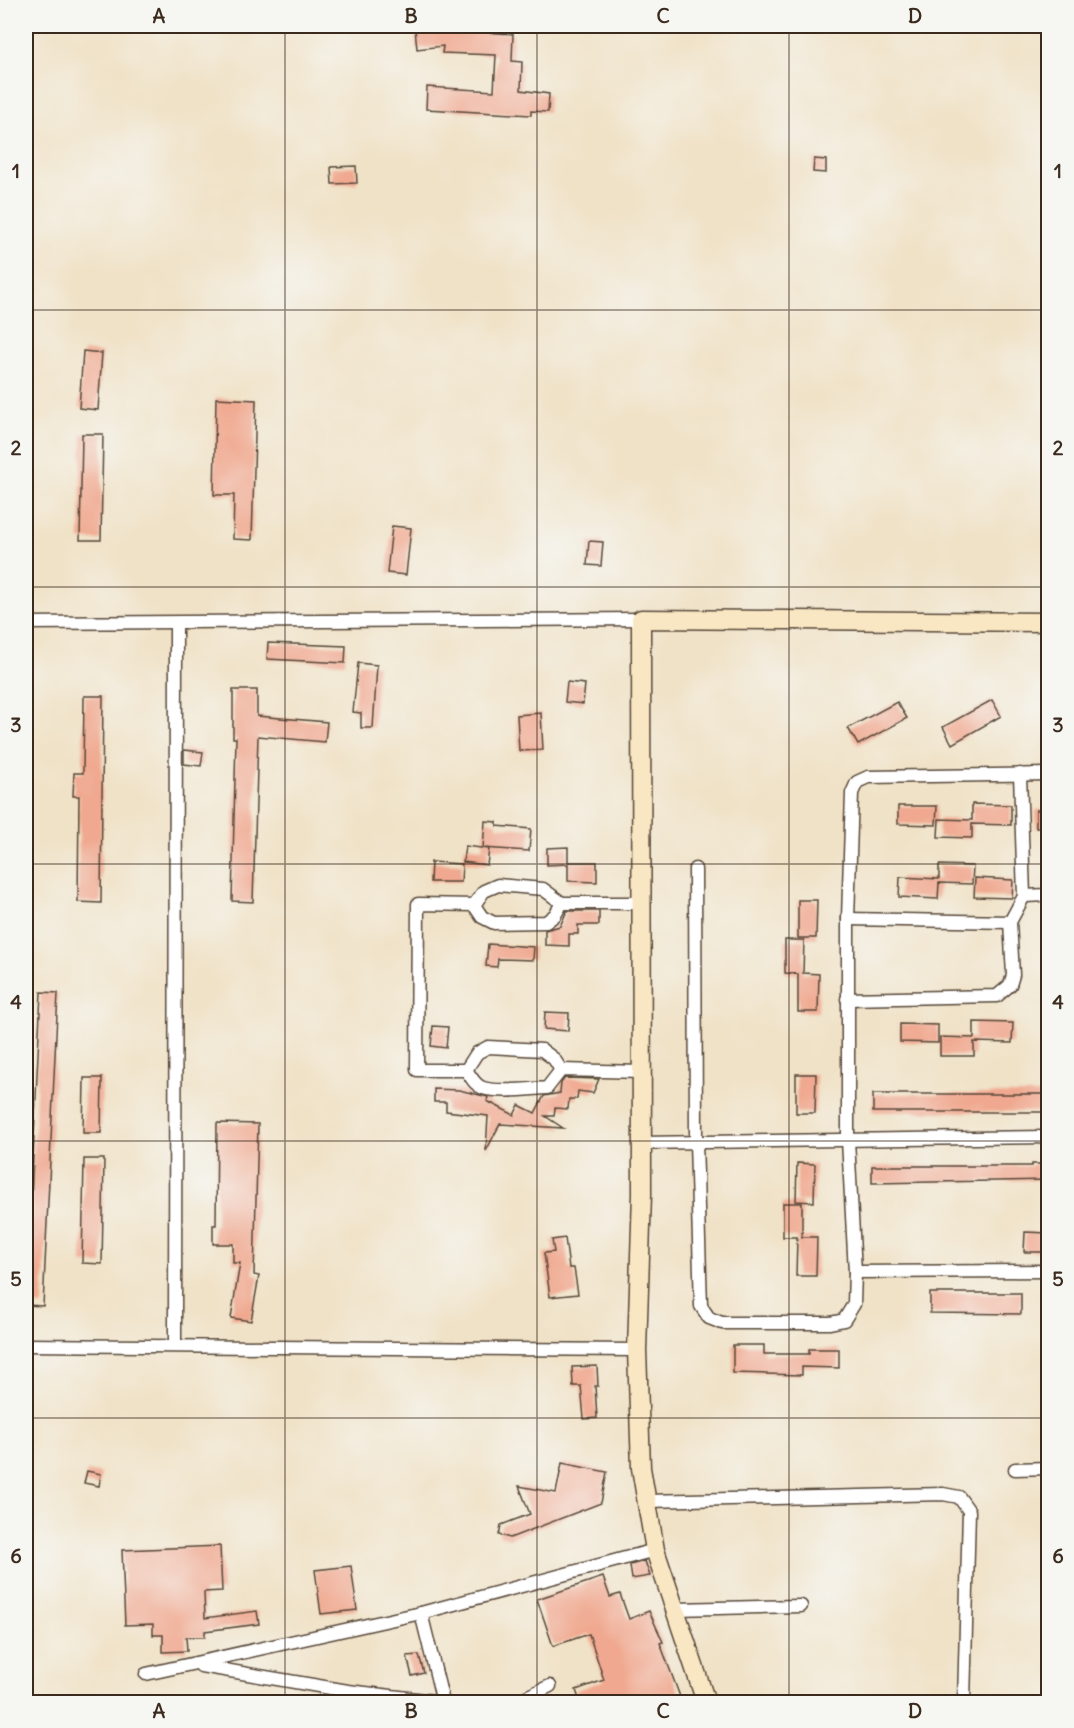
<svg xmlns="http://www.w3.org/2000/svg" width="1074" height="1728" font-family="Delius,sans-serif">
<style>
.building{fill:#f0a990}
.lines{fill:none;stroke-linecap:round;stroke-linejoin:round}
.street-casing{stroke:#564637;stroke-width:15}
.secondary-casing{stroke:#564637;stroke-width:21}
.street{stroke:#fff;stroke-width:12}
.secondary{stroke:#f9e7c3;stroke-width:18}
.grid{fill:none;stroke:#3b2a1e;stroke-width:1.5;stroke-opacity:0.55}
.neatline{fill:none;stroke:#3b2a1e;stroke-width:2}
.grid-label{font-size:20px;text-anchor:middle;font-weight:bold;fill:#3b2a1e}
</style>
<rect width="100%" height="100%" fill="#f6f6f2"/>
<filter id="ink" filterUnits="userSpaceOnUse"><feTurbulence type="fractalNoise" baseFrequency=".0167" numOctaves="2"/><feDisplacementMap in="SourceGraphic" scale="12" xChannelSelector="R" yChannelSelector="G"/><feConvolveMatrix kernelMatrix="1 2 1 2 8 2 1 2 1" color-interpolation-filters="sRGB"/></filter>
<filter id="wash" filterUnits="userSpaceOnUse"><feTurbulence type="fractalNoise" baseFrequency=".008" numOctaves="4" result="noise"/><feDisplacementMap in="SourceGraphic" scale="24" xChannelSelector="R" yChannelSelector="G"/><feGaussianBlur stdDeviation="1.35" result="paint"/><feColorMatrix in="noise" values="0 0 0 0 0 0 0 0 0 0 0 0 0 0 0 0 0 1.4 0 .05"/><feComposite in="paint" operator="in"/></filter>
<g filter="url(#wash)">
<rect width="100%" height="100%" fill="#f0e2c7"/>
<g id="blocks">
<g class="building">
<path d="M431,27L432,29L513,34L512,61L522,62L521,90L549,94L548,112L531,111V115L426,109L427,87L494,91L496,55L442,53L443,46L417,49L415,29Z"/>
<path d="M814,159L826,160V173L813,172Z"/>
<path d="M356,166L357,183L332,184L331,167Z"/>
<path d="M83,351L102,353L98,410L79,408Z"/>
<path d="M216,398L256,400L252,540L233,539L234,495H214Z"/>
<path d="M82,434H103L101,540H80Z"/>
<path d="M392,526L411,528L406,575L387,573Z"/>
<path d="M589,541L603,542L601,566L587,565Z"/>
<path d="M268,643L346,646L345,663L267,659Z"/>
<path d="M358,663L377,665L373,728H361V713L353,712Z"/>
<path d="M567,682L585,684L583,704L565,702Z"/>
<path d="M233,690H257V716L327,722L325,742L258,736L253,902L232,901L236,738H233Z"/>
<path d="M84,696H103L101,903L78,902L79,796H73L74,773H83Z"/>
<path d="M992,700L1001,716L952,744L943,727Z"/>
<path d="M897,702L907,718L858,745L848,728Z"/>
<path d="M541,713L543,750L519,751L517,715Z"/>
<path d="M184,750L203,752L201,766L184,764Z"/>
<path d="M972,804L1011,805V825L972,824V838L938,837L939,819L972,820Z"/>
<path d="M898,806H937L936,825L898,824Z"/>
<rect x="1036" y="810" width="12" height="18"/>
<path d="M485,821L497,822V826L531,829L529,851L483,848Z"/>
<path d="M465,846L489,849L487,865L463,862Z"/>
<path d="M568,847V862H597V882L568,881V864L547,865V848Z"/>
<path d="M431,862L462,864L461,882H430Z"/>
<path d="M939,865L973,866L972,884L939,883L938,899L899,897L900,877L939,879Z"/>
<path d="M975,878L1013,880L1012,898L974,897Z"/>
<path d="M798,900H817L816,938H798Z"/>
<path d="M567,911H599V925H578V934H569V946L545,945V930L560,926Z"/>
<path d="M785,940H804L803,973L819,974L818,1012H798V974L785,973Z"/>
<path d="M488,944L534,947L533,960L498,959L497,967L486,966Z"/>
<path d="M41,992L58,993L43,1306L26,1305Z"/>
<path d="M545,1012L569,1013L568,1031L544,1029Z"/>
<path d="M974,1022L1013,1023L1012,1043L974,1042V1056H940V1037L974,1038Z"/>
<path d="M900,1024L938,1025V1043L900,1042Z"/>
<path d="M433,1026L448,1027L446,1048L431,1046Z"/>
<path d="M796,1074H816L815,1113H796Z"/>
<path d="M84,1078H102L101,1133H83Z"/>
<path d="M565,1078L599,1079L593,1093L578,1091L577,1099H569L568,1109L555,1108L554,1116H545L563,1128L500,1124L486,1151L488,1116L446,1111V1102H434V1089L459,1090L488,1097L487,1101L514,1115L519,1105L535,1113L544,1096L560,1093L561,1083Z"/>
<rect x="873" y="1094" width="175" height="18"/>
<path d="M217,1123L258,1124L254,1275L259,1276L251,1321L231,1318L240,1263H233V1244H213V1225H216Z"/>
<path d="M84,1159H104L102,1264L82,1263Z"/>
<path d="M797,1163L815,1164L814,1202L796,1201Z"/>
<path d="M1032,1164H1048V1180L872,1183V1166H1032Z"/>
<path d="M783,1203H802V1237H817L816,1276H796L797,1237H783Z"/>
<path d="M1025,1232L1048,1233V1252H1024Z"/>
<path d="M565,1238L569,1268H574L578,1294L550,1297L544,1253L554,1252L552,1240Z"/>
<path d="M930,1293H1021V1314L930,1313Z"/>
<path d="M733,1345H764V1354H809V1349H839V1368L802,1367V1375L733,1373Z"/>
<path d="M597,1366L598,1386H595L597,1418L584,1419L581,1386H573L572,1367Z"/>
<path d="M562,1463L607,1472L601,1503L510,1538L499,1535L501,1525L530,1514L519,1486L556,1493Z"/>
<path d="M87,1471L101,1474L99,1486L84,1483Z"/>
<path d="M220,1546L222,1591L204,1592L205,1618L257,1611L259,1624L205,1631V1637H186L187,1651L163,1652V1635H153V1624L125,1625L122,1550Z"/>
<path d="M645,1561L650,1576L632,1579L630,1565Z"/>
<path d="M351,1566L357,1610L321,1614L315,1570Z"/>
<path d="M603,1577L610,1597L620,1594L629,1619L649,1611L663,1642L660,1643L682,1702H580L576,1690L604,1680L589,1634L553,1646L537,1599Z"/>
<path d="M419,1655L424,1673L412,1676L407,1656Z"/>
</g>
</g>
</g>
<g filter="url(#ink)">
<use href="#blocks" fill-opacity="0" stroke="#564637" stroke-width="1.5"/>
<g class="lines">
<g class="street-casing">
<g id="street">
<path d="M26,623L641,619"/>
<path d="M695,869L696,1142L701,1306L709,1318L722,1323H830L844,1320L854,1304L855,1272L848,1140V919L852,793L857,782L868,777L1048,774"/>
<path d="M1024,896L1048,895"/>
<path d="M642,903H562L543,889L498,885L484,891L474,905L418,904L417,1070H466C471,1076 474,1085 483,1088C499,1093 530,1089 547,1088L561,1070L642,1072"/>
<path d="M474,905L482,917L494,923L546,922L555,915L562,903"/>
<path d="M848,919L1010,922"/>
<path d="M847,999L997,996L1010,985L1013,975L1010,922L1024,896L1020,774"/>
<path d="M466,1070L477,1053L488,1047L542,1050L554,1059L561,1070"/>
<path d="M642,1143L1048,1137"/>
<path d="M855,1272L1048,1271"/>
<path d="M26,1345L637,1350"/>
<path d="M175,1345L176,623"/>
<path d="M1015,1469L1048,1468"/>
<path d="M647,1501L943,1494L959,1497L969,1511L964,1702"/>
<path d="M675,1609L801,1606"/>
<path d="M421,1613L443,1702"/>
<path d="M201,1666L348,1691L443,1702"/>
<path d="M146,1674L421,1613L655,1550"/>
<path d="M515,1702L550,1686"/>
</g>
</g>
<g class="secondary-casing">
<path id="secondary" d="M706,1702L655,1550L641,1468L637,1350L642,1194L641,619L1048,622"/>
</g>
<use href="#street" class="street"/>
<use href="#secondary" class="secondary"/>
</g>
</g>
<path class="grid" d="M285,26V1702M537,26V1702M789,26V1702M26,310H1048M26,587H1048M26,864H1048M26,1141H1048M26,1418H1048"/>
<rect width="1074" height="1728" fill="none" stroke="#f6f6f2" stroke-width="66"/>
<rect x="33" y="33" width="1008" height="1662" class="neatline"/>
<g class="grid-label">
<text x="159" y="23">A</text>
<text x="411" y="23">B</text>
<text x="663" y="23">C</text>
<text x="915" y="23">D</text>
<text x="16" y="178">1</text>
<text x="1058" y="178">1</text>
<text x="16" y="455">2</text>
<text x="1058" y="455">2</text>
<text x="16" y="732">3</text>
<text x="1058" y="732">3</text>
<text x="16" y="1009">4</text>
<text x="1058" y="1009">4</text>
<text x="16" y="1286">5</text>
<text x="1058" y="1286">5</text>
<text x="16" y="1563">6</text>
<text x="1058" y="1563">6</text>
<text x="159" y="1718">A</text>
<text x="411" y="1718">B</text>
<text x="663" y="1718">C</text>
<text x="915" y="1718">D</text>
</g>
</svg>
